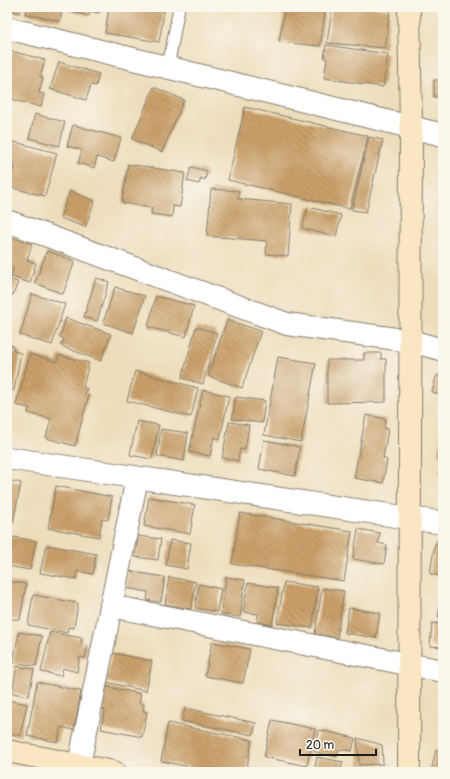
<svg xmlns="http://www.w3.org/2000/svg" width="450" height="779" font-family="Pangolin,sans-serif">
<style>
.building{fill:url(#building-back-hatch)}
.lines{fill:none;stroke-linecap:round;stroke-linejoin:round}
.lane-casing{stroke:#847c6c;stroke-width:13}
.street-casing{stroke:#847c6c;stroke-width:24}
.secondary-casing{stroke:#847c6c;stroke-width:24}
.lane{stroke:#fff;stroke-width:11}
.street{stroke:#fff;stroke-width:22}
.secondary{stroke:#fbe6c4;stroke-width:22}
</style>
<defs>
<pattern id="building-back-hatch" width="6" height="6" patternUnits="userSpaceOnUse"><rect width="6" height="6" fill="#cba16b"/><path d="M-1 5l2 2M0 0l6 6M5-1l2 2" fill="none" stroke="#a48257"/></pattern>
</defs>
<rect width="100%" height="100%" fill="#fbf7ec"/>
<filter id="ink" filterUnits="userSpaceOnUse"><feTurbulence type="fractalNoise" baseFrequency=".025" numOctaves="2"/><feDisplacementMap in="SourceGraphic" scale="8" xChannelSelector="R" yChannelSelector="G"/><feConvolveMatrix kernelMatrix="1 2 1 2 8 2 1 2 1" color-interpolation-filters="sRGB"/></filter>
<filter id="wash" filterUnits="userSpaceOnUse"><feTurbulence type="fractalNoise" baseFrequency=".012" numOctaves="4" result="noise"/><feDisplacementMap in="SourceGraphic" scale="16" xChannelSelector="R" yChannelSelector="G"/><feGaussianBlur stdDeviation="0.9" result="paint"/><feColorMatrix in="noise" values="0 0 0 0 0 0 0 0 0 0 0 0 0 0 0 0 0 1.4 0 .05"/><feComposite in="paint" operator="in"/></filter>
<g filter="url(#wash)">
<rect width="100%" height="100%" fill="#edddbb"/>
<g id="blocks">
<g class="building">
<path d="M7,7H21L20,13L7,10Z"/>
<path d="M27,7H63L60,21L25,14Z"/>
<path d="M66,7H101L99,13L90,11L89,16L66,10Z"/>
<path d="M109,7H165L159,42L105,33Z"/>
<path d="M285,7H326L320,46L279,42Z"/>
<path d="M332,7H371L390,10L385,48L327,43Z"/>
<path d="M326,45L388,54L383,87L324,78L327,59L324,58Z"/>
<path d="M7,50L45,60L40,77H43L39,93L44,94L41,107L7,98Z"/>
<path d="M59,62L99,74L96,86L91,85L86,100L50,89Z"/>
<rect x="434" y="80" width="9" height="17"/>
<path d="M154,87L184,100L162,152L132,139Z"/>
<path d="M245,107L368,136L350,209L228,180Z"/>
<path d="M35,114L65,122L59,146L29,138Z"/>
<path d="M73,125L121,138L114,162L97,157L94,168L78,163L82,150L67,146Z"/>
<path d="M369,137L383,140L366,212L352,210Z"/>
<path d="M7,140L57,153L45,196L9,187L14,166L7,165Z"/>
<path d="M128,164L185,173L180,207L173,206L172,217L151,214L152,208L122,203Z"/>
<path d="M191,167L207,171L205,180L201,178L199,184L187,181Z"/>
<path d="M211,189L239,191L238,199L292,204L288,256L266,254L267,241L207,236Z"/>
<path d="M70,191L95,201L85,227L60,218Z"/>
<path d="M308,207L341,215L336,237L302,228Z"/>
<path d="M7,236L32,244L27,260L36,263L30,283L11,277L13,269L7,267Z"/>
<path d="M47,251L75,261L63,294L35,283Z"/>
<path d="M96,278L109,282L97,321L84,317Z"/>
<path d="M7,279L18,282L13,295L7,293Z"/>
<path d="M115,287L145,296L133,333L103,323Z"/>
<path d="M32,294L65,304L52,345L20,335Z"/>
<path d="M156,296L194,306L186,337L148,327Z"/>
<path d="M66,318L111,334L101,361L61,346L64,339L60,337Z"/>
<path d="M227,320L261,331L242,388L208,376Z"/>
<path d="M196,327L217,333L203,384L182,378Z"/>
<path d="M7,345L14,346L13,351L21,353L14,390L7,389Z"/>
<path d="M364,353H381V359H386V402L327,403V360H364Z"/>
<path d="M30,354L57,362L59,355L89,363L83,387L87,389L85,394L89,395L75,446L46,438L51,419L28,413L29,408L16,405Z"/>
<path d="M278,357L316,363L301,442L264,435Z"/>
<path d="M135,371L198,388L191,417L127,401Z"/>
<path d="M443,371V396L432,392L436,377Z"/>
<path d="M203,390L229,396L220,439L214,437L210,456L189,452Z"/>
<path d="M236,397L265,401L262,423L232,419Z"/>
<path d="M366,415L386,419L384,428L388,429L383,458L387,460L383,483L354,478Z"/>
<path d="M137,421L159,425L152,459L130,455Z"/>
<path d="M229,422L249,425L245,450L240,449L238,461L222,458Z"/>
<path d="M161,429L188,433L184,461L157,456Z"/>
<path d="M441,439L443,440V455L438,454Z"/>
<path d="M264,440L300,447L295,476L259,469Z"/>
<path d="M443,460V474L439,473Z"/>
<path d="M7,480L21,483L13,522L7,521Z"/>
<path d="M56,486L112,497L108,520L102,519L99,537L48,528Z"/>
<path d="M149,497L195,505L190,534L144,526Z"/>
<path d="M240,513L352,531L344,581L232,564Z"/>
<path d="M358,529L380,533L378,543L387,545L384,564L353,559Z"/>
<path d="M7,536L36,541L30,570L7,566Z"/>
<path d="M138,536L161,539L158,560L135,557Z"/>
<path d="M170,540L191,543L187,569L166,565Z"/>
<path d="M435,543L443,544L442,576L430,574Z"/>
<path d="M46,545L96,554L93,574L77,571L76,579L40,573Z"/>
<path d="M128,571L165,577L161,602L147,600L148,592L126,588Z"/>
<path d="M169,577L196,582L191,609L165,604Z"/>
<path d="M226,577L245,580L240,617L221,614Z"/>
<path d="M7,581L26,584L20,620L7,618Z"/>
<path d="M284,582L318,587L312,628L277,623Z"/>
<path d="M248,583L278,588L272,625L257,622L258,614L243,612Z"/>
<path d="M199,584L221,589L217,612L195,608Z"/>
<path d="M322,588L344,591L337,638L315,634Z"/>
<path d="M442,592H443V618L438,617Z"/>
<path d="M33,595L78,603L74,628L68,627L67,633L28,625Z"/>
<path d="M349,608L380,613L376,638L345,633Z"/>
<path d="M432,623L443,624V647L430,646Z"/>
<path d="M7,629H10L8,642H7Z"/>
<path d="M19,632L42,636L36,666L13,662Z"/>
<path d="M50,632L82,638L81,644L88,646L85,658L80,657L77,672L63,668L61,676L41,672Z"/>
<path d="M212,642L250,649L243,683L205,676Z"/>
<path d="M112,653L152,661L146,691L106,682Z"/>
<path d="M17,666L34,669L29,696L12,693Z"/>
<path d="M37,682L81,691L74,730L61,727L58,742L27,736Z"/>
<path d="M104,686L141,694L139,703L144,705L143,711L147,712L142,737L101,729L105,710L99,708Z"/>
<path d="M7,700L27,704L20,736L7,733Z"/>
<path d="M185,708L256,723L253,735L182,721Z"/>
<path d="M272,720L315,729L307,766L264,757Z"/>
<path d="M168,723L252,740L246,772H216L161,761Z"/>
<path d="M319,730L355,738L352,751L339,749L337,757L315,752Z"/>
<path d="M357,738L382,745L383,764L359,765Z"/>
<path d="M436,750L443,751V772H431Z"/>
<path d="M317,757L343,762L340,772H314Z"/>
<rect x="353" y="769" width="31" height="3"/>
</g>
</g>
</g>
<g filter="url(#ink)">
<use href="#blocks" fill-opacity="0" stroke="#847c6c" stroke-width="1"/>
<g class="lines">
<g class="lane-casing">
<path id="lane" d="M168,68L179,7"/>
</g>
<g class="street-casing">
<g id="street">
<path d="M7,28L443,135"/>
<path d="M7,221L287,324L411,341L443,350"/>
<path d="M7,458L443,523"/>
<path d="M111,606L443,671"/>
<path d="M79,765L137,478"/>
</g>
</g>
<g class="secondary-casing">
<g id="secondary">
<path d="M7,751L114,772"/>
<path d="M409,772L411,128L409,7"/>
</g>
</g>
<use href="#lane" class="lane"/>
<use href="#street" class="street"/>
<use href="#secondary" class="secondary"/>
</g>
</g>
<rect width="450" height="779" fill="none" stroke="#fbf7ec" stroke-width="24"/>
<path d="M300 749v6h76v-6" fill="none" stroke="#1c1c1c" stroke-width="2"/>
<text x="306" y="749" font-size="12" fill="#1c1c1c" stroke="#fbf7ec" stroke-width="3" paint-order="stroke">20 m</text>
</svg>
